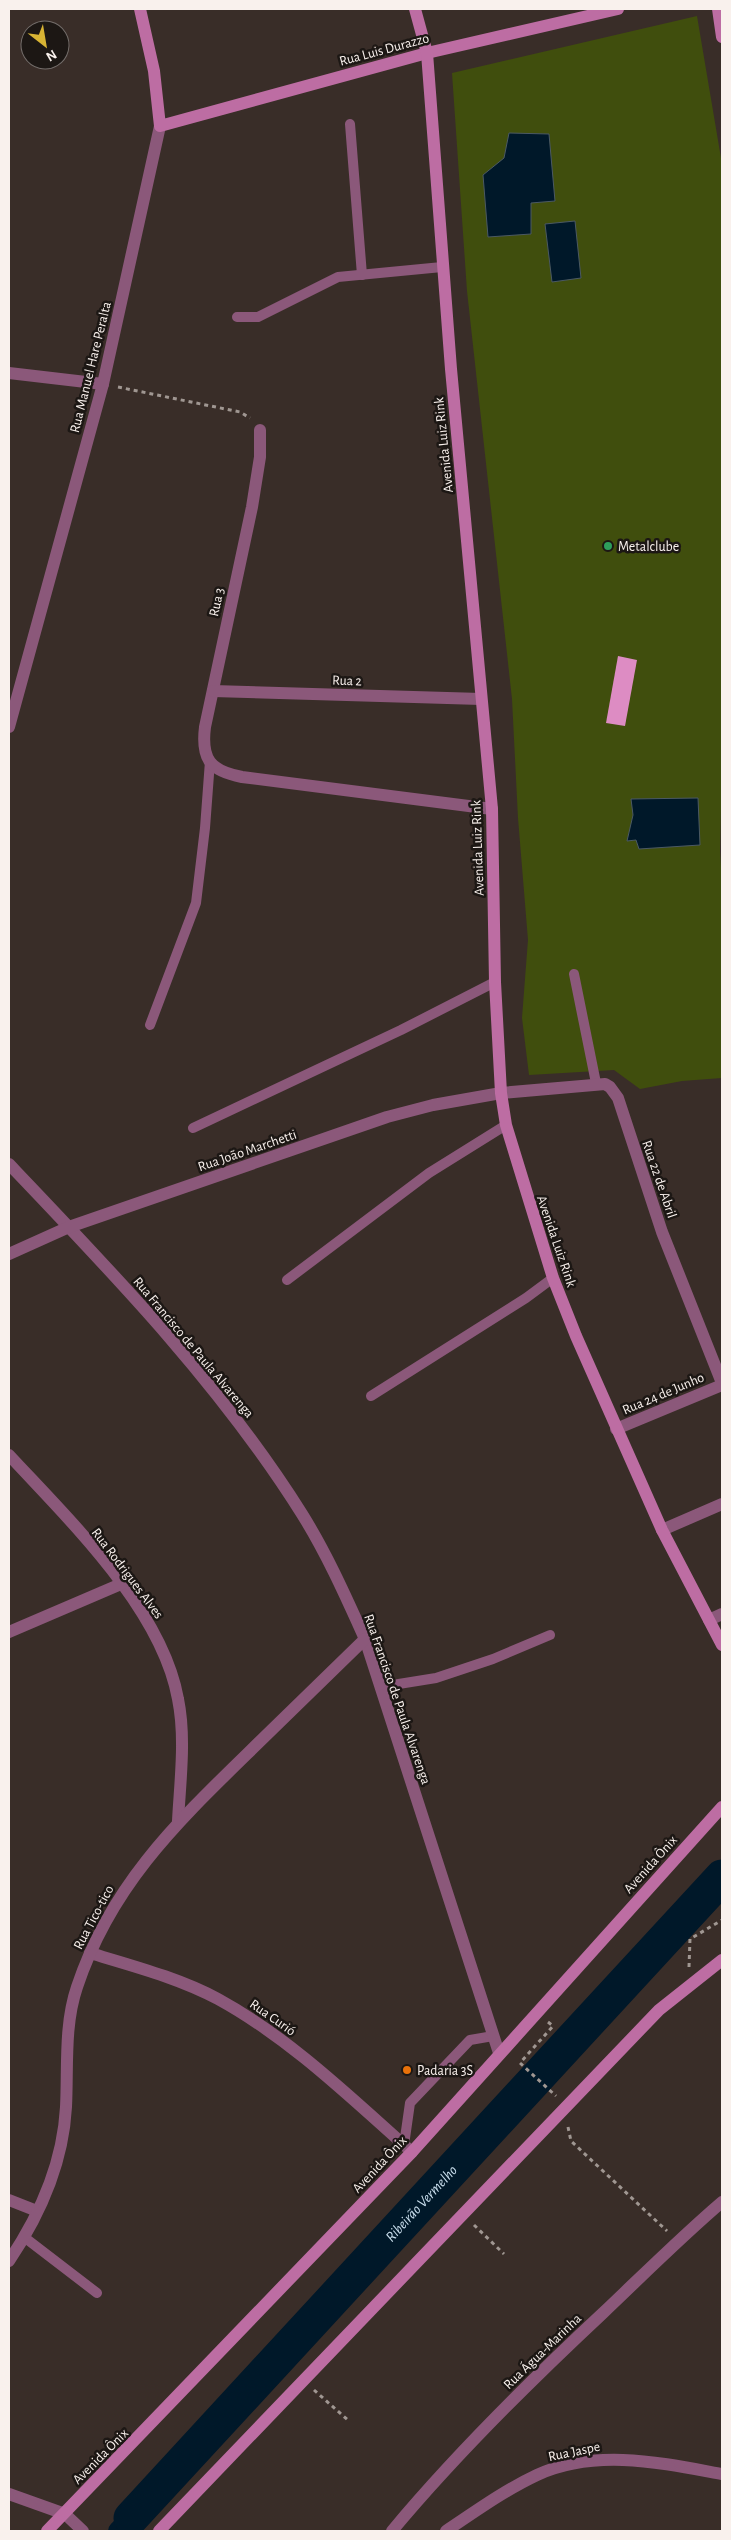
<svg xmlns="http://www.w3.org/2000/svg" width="731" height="2540" font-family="'Alegreya Sans',sans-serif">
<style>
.green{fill:#404e0d}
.water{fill:#001829;stroke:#4b5964}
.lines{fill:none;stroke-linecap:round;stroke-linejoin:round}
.canal{stroke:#001829;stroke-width:20}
.river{stroke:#001829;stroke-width:35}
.building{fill:#dd8cc3}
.path{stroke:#a09792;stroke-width:3;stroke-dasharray:4 4;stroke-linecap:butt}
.lane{stroke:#8b587a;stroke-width:10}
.street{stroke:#8b587a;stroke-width:12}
.secondary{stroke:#bd6da3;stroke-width:12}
.leisure-dot{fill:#2e9e5b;stroke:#1c1714;stroke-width:2}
.food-dot{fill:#e8710a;stroke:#1c1714;stroke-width:2}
.labels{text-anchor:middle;stroke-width:5;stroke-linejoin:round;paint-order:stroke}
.street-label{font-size:14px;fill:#f9f1ed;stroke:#1c1714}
.poi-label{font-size:14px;fill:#f9f1ed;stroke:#1c1714;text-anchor:start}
.water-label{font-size:15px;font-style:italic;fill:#cbe0ef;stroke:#1c1714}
</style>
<rect width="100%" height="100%" fill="#392d28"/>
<path class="green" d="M697,16L722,164V767L720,851L722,882V1078L682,1081L640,1089L614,1070L529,1075L522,1018L528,940L518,818L512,699L467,291L452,73Z"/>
<g class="water">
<path d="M509,133L549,134L555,201L531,203V234L488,237L483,175L504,158Z"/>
<path d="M575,221L581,278L552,282L545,224Z"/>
<path d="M698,798L700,845L639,849L636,840L627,841L633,815L631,799Z"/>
</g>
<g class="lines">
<path class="canal" d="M118,2531L131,2518"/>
<path class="river" id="s1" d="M131,2518L722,1877"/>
</g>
<path class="building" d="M618,656L637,660L625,726L606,723Z"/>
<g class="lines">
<g class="path">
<path d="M118,387L240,412L250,418"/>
<path d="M689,1967L690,1939L722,1920"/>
<path d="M548,2022L553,2026L520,2063L556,2096"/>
<path d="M568,2127L571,2141L667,2231"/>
<path d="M474,2225L504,2254"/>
<path d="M314,2390L349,2421"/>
</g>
<g class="lane">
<path d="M350,124L362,275"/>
<path d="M237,317H258L338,277L442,267"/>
<path d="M574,974L596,1083"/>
<path d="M150,1025L196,903L205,828L210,761"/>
<path d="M193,1128L401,1030L495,982"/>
<path d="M287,1280L429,1173L506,1125"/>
<path d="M371,1396L526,1298L553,1278"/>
<path d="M380,1687L436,1678L493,1659L550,1635"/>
<path d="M404,2145L410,2103L470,2040L493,2036"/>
<path d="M24,2237L97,2293"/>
</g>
<g class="street">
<path d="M9,373L103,384"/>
<path d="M260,430V457L252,507L205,727C201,759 210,771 242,777L492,809"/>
<path d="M213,691L481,699"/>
<path d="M9,727L103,384L160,126"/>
<path d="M9,1164C114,1274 221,1385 302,1514C327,1554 346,1597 365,1639L499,2053"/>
<path d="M9,1254L69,1227L387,1117L433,1105L501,1093L605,1084L610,1087L618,1098L662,1232L722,1383"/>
<path d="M616,1429L722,1385"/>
<path d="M9,1455C70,1521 162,1609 178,1699C186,1738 180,1782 178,1821"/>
<path d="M662,1530L722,1504"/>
<path d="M709,1620L722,1614"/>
<path d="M9,1632L121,1584"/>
<path d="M90,1953C133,1966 179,1978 218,1999C291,2039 351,2098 412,2152"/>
<path d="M9,2200L37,2211"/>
<path d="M9,2261C40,2215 63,2163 66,2107C68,2068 64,2025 77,1987C110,1888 173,1826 246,1755C285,1717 325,1678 365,1639"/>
<path d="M9,2494L65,2514L83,2531"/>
<path d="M392,2531C457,2453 529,2382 603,2313C642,2276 681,2237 722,2202"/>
<path d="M446,2531C476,2511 505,2490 537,2475C596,2448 662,2463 722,2474"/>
</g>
<g class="secondary">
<path d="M140,9L154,71L160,126L427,53L618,9"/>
<path d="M415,9L427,53L451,369L492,809L495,982L501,1093L506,1125L553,1278L576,1336L662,1530L722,1645"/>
<path d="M718,9L722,37"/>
<path d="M47,2531L412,2152L722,1807"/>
<path d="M159,2531L659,2010L722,1960"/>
</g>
</g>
<circle class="leisure-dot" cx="608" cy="546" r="5"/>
<circle class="food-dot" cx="407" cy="2070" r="5"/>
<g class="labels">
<g class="street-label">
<text transform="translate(384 49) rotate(-15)" y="5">Rua Luis Durazzo</text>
<text transform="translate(90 367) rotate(-76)" y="5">Rua Manuel Hare Peralta</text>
<text transform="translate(443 445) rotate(-96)" y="5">Avenida Luiz Rink</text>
<text transform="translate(216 602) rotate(-78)" y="5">Rua 3</text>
<text transform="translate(347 680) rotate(2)" y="5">Rua 2</text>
<text transform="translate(477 848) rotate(-92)" y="5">Avenida Luiz Rink</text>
<text transform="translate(247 1150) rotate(-19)" y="5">Rua João Marchetti</text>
<text transform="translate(660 1179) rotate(71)" y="5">Rua 22 de Abril</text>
<text transform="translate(557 1241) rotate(71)" y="5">Avenida Luiz Rink</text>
<text transform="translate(194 1347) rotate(50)" y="5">Rua Francisco de Paula Alvarenga</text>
<text transform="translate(663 1393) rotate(-23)" y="5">Rua 24 de Junho</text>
<text transform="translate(128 1573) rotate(53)" y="5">Rua Rodrigues Alves</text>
<text transform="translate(398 1699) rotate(71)" y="5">Rua Francisco de Paula Alvarenga</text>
<text transform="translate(650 1864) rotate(-48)" y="5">Avenida Ônix</text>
<text transform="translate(93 1917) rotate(-62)" y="5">Rua Tico-tico</text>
<text transform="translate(273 2017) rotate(35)" y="5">Rua Curió</text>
<text transform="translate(379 2164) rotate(-47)" y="5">Avenida Ônix</text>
<text transform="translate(542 2351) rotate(-44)" y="5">Rua Água-Marinha</text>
<text transform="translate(574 2451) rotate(-12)" y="5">Rua Jaspe</text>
<text transform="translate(100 2456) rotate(-45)" y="5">Avenida Ônix</text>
</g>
<g class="poi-label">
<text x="618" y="551">Metalclube</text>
<text x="417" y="2075">Padaria 3S</text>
</g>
<g class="water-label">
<text dy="5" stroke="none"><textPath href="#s1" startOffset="428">Ribeirão Vermelho</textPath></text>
</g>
</g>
<rect width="731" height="2540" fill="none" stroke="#f9f1ed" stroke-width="20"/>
<g transform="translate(45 45) rotate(149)"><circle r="24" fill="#1c1714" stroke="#746e6b"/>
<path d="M0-4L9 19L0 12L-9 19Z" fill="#d8b434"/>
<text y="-8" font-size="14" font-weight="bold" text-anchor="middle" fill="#f9f1ed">N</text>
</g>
</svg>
